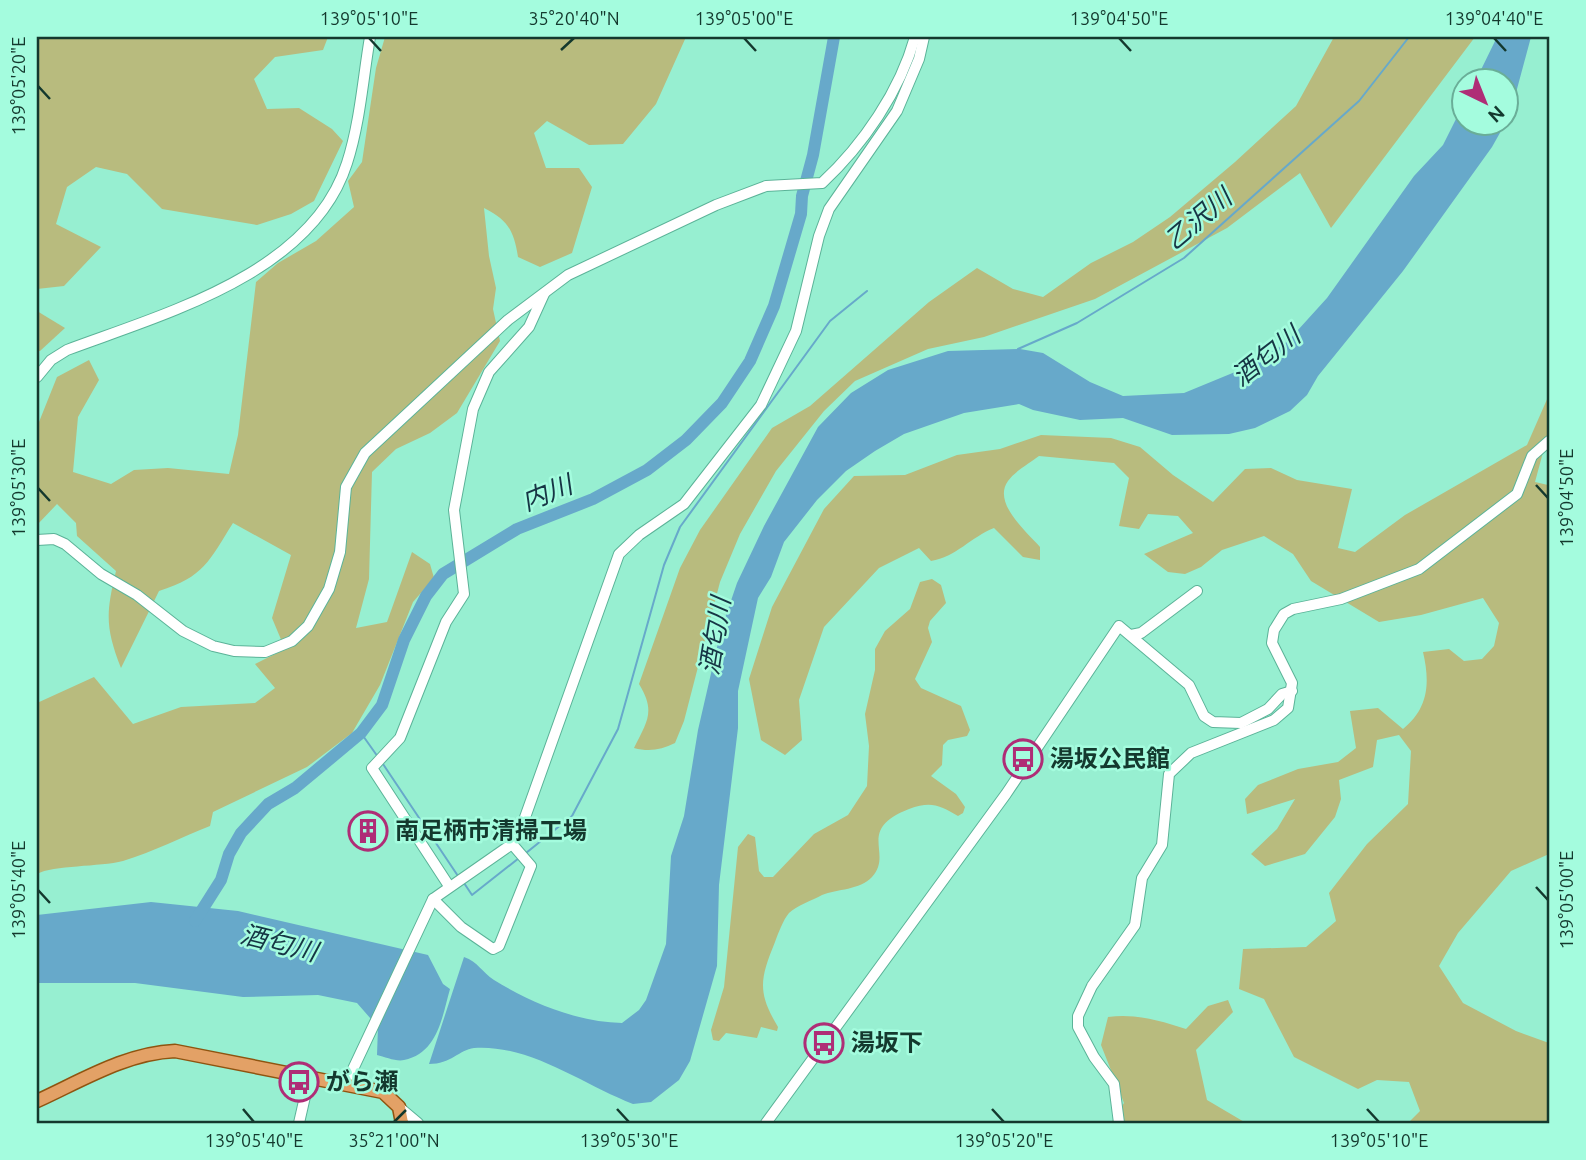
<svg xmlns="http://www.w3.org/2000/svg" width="1586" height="1160" font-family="Ubuntu,'Noto Sans JP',sans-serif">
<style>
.green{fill:#b8bb7e}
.water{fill:#67a9ca}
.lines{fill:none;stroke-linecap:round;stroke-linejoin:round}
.stream{stroke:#67a9ca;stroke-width:2}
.river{stroke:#67a9ca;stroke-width:12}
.minor-casing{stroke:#5bb398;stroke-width:12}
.major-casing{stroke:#8f5410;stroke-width:15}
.minor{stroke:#fff;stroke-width:10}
.major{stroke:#e3a166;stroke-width:12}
.ticks{fill:none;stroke:#14392e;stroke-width:2.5}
.labels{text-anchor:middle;stroke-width:5;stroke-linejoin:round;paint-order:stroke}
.poi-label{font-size:24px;font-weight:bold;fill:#14392e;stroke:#a4fcde;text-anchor:start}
.water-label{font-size:26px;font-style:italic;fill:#163544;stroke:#a4fcde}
.neatline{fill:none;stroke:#14392e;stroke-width:2.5}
.ticks-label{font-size:18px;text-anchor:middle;fill:#14392e}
</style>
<rect width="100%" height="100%" fill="#97efd1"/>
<g class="green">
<path d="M37,37H328L323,50L275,57L254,79L267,109L299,108L332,129L343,141L314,201L291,214L257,225L162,209L127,174L96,167L67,187L56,224L101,247L64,286L37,289Z"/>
<path d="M385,37H686L656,104L623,144L589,145L547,121L534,133L546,168H579L592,187L572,253L540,267L518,257C514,231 508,220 484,208L489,256L496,288L493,309L500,341L457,413L430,433L396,449L372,472L369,579L356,628L387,622L412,552L430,564L434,578L413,602L380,685L352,733L307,767L213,812L210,826C182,837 153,852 123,861C100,867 53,865 37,874V703L94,677L133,724L181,707L255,703L275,688L255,664L285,649L272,618L291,555L233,523C209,561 204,577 159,591L121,668C105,627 106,613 116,571L77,536L76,523L57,504L37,525V427L57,377L89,360L99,380L78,417L73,472L111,484L134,470L168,468L229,474L238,435L256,282L278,263L316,241L354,207L348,181L362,162L376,68Z"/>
<path d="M1334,37H1475L1331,228L1300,173L1227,228L1095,299L984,337L928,349L855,381L824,411L776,471L740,534L720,582L684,721L675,743C661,750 649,752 634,748C647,721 656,712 639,684L680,568L700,530L772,428L810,406L929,302L977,268L1013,289L1043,297L1091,263L1133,242L1170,217L1235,162L1296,106Z"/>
<path d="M37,311L65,328L40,351H37Z"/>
<path d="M1549,382V430L1535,482L1548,485L1549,495V854L1511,871L1458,933L1439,966L1463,1003L1516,1031L1549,1043V1123H1408L1420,1111L1409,1082L1377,1080L1358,1089L1294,1057L1264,999L1239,989L1243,949L1306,947L1336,921L1329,893L1367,844L1408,804L1411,751L1399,735L1377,740L1373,767L1339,780L1341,799L1335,817L1305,854L1265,866L1251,854L1277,829L1295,799L1247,814L1245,799L1258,785L1298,769L1338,762L1356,748L1350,711L1378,708L1403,729C1429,708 1430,682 1423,652L1449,649L1464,661L1482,659L1494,646L1499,623L1483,598L1421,615L1379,622L1311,581L1293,554L1264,536L1222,550L1201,567L1185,574L1168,572L1144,554L1193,533L1178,516L1148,514L1139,529L1119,526L1129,478L1114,463L1039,456C1030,463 1015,471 1008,481C992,503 1027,532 1040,547V560L1023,557L994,528C971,537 956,557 931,561L919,548L879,568L824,627L799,700L802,740L785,755L761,740L749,679L772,607L824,509L854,476L905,475L957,455L1000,449L1041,435L1111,438L1140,447L1173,475L1213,502L1245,469L1271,468L1297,480L1352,489L1338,548L1355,552L1405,515L1527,445L1548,397Z"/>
<path d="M932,579L941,585L946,603L930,621L928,628L932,642L915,679L921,688L961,706L970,730L967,736L948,740L943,745L942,765L931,776L956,794L965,807L963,813L958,816C939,805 931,801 909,809C855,830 894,853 872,877C860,890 837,889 822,895C813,900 796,906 789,913C783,920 778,934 775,942C760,979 757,992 778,1027L777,1031L761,1027L757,1038L726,1033L719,1041L713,1040L711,1030L724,987L738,847L748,834L755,837L759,871L764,877H773L814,834L848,815L867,786L869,746L865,714L875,670V649L885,631L910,609L920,582Z"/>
<path d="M1228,1000L1233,1012L1196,1050L1207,1100L1246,1123H1111L1124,1103L1101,1045L1108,1017C1135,1013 1161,1021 1186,1029L1208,1006Z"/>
</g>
<g class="water">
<path d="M1497,37H1531L1510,115L1492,147L1403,271L1318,376L1307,395L1290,411L1255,428L1229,434L1172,435L1123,418L1080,420L1033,410L1019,404L964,413L904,434L875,451L846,471L817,500L784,542L771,577L758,598L738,691V728L719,885L717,966L690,1061L679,1080L651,1102L633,1104C583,1085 530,1044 474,1048C459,1050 451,1064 429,1064L464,957C478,962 482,972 494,980C531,1003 577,1022 622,1023L639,1010L646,1000L666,944L671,856L684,816L698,730L721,630L737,583L764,526L818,427L851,393L888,370L948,351L1020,349L1043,353L1090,382L1123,396L1184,393L1252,365L1288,341L1327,298L1414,176L1443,145L1463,105L1464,122H1506V80H1476Z"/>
<path d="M151,902L238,911L428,955L443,984L450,989C442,1017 438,1053 404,1060C397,1062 385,1057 377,1055L378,1027L357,1003L318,995L243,997L135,983H37V915Z"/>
</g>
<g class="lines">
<g class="stream">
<path d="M1018,349L1077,323L1184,258L1359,101L1409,37"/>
<path d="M361,733L378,757"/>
<path d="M383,764L458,876"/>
<path d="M526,853L572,816L618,729L664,565L680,527L830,321L867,291"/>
<path d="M464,883L472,895L519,858"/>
</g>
<path class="river" d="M195,921L221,880L229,854L241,833L268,804L295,788L361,733L382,705L404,640L426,596L443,574L517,529L593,499L647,470L686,440L722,403L750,361L774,306L801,214L802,196L813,155L834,37"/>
<g class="minor-casing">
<g id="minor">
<path d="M37,377L51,360L67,350C163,314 312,274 347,163C360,123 363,78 370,37"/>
<path d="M37,540L54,539L65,544L101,574L137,595L183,631L213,646L234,651L265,652L292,641L308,626L329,589L340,552L346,487L365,453L508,320L568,275L716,205L766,186L822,183C863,145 900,91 915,37"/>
<path d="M1131,635L1141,633L1197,591"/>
<path d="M449,886L372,768L400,738L446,622L464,594L454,510L473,409L489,372L529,327L544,294"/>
<path d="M433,899L461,927L493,949L499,946L531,866L512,844"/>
<path d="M346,1084L433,899L512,844L523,823L619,554L639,535L684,504L761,405L796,331L819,236L829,209L897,111L919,59L924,37"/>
<path d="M399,1107L418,1123"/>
<path d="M299,1123L309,1079"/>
<path d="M766,1123L1006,794L1119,626L1189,685L1204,716L1213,722L1241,723L1268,709L1282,694L1292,691"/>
<path d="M1119,1123L1114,1084L1094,1057L1078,1027V1016L1092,986L1135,925L1142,878L1162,845L1169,774L1191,753L1274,720L1288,708L1292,683L1272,643L1274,630L1284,614L1293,609L1341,599L1419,569L1517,494L1532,456L1549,441"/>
</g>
</g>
<g class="major-casing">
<path id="major" d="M37,1101C81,1081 126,1053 175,1051L383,1092L399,1107L402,1123"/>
</g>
<use href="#minor" class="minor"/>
<use href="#major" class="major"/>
</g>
<path class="ticks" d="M369,38L381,51M744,38L756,51M1119,38L1131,51M1494,38L1506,51M561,50L574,38M38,86L50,99M1536,485L1548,498M38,488L50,501M1536,887L1548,900M38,890L50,903M243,1109L254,1122M617,1109L629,1122M992,1109L1004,1122M1367,1109L1379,1122M394,1122L406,1110"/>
<defs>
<g id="bus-ring" transform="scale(2.0125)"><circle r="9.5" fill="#a4fcde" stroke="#af2d76" stroke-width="1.5"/><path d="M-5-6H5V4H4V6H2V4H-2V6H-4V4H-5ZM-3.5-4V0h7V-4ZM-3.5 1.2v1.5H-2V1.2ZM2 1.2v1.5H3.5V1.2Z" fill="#af2d76"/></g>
<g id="building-ring" transform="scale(2.0125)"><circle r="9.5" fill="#a4fcde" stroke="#af2d76" stroke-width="1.5"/><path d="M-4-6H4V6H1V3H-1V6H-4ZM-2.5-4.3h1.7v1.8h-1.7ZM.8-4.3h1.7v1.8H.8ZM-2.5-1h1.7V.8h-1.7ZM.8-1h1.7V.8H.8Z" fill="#af2d76"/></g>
</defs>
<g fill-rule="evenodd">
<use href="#bus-ring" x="1023" y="759"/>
<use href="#building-ring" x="368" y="831"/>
<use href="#bus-ring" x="824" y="1043"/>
<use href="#bus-ring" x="299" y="1082"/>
</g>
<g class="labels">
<g class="poi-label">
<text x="1050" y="767">湯坂公民館</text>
<text x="395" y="839">南足柄市清掃工場</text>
<text x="851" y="1051">湯坂下</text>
<text x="326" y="1090">がら瀬</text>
</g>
<g class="water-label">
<text transform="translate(1198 219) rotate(-40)" y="9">乙沢川</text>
<text transform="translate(1266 356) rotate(-38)" y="9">酒匂川</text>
<text transform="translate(547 493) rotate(-22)" y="9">内川</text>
<text transform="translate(715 636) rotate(-81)" y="9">酒匂川</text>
<text transform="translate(279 943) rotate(14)" y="9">酒匂川</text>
</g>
</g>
<rect width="1586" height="1160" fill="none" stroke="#a4fcde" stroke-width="77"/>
<g transform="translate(1485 102) rotate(137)"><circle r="33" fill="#a4fcde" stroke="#6aae98" stroke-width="2"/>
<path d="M0-5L12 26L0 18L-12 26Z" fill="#af2d76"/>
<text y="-10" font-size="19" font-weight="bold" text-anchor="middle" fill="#14392e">N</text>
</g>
<rect x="38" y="38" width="1510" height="1084" class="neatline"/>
<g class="ticks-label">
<text x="369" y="25">139°05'10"E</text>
<text x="574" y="25">35°20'40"N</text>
<text x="744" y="25">139°05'00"E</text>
<text x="1119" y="25">139°04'50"E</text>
<text x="1494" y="25">139°04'40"E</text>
<text transform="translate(19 86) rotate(-90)" y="6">139°05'20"E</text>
<text transform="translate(19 488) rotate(-90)" y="6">139°05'30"E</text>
<text transform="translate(1567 498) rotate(-90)" y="6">139°04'50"E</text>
<text transform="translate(19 890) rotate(-90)" y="6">139°05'40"E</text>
<text transform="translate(1567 900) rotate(-90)" y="6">139°05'00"E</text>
<text x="254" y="1147">139°05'40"E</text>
<text x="394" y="1147">35°21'00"N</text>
<text x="629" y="1147">139°05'30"E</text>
<text x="1004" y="1147">139°05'20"E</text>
<text x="1379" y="1147">139°05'10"E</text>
</g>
</svg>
